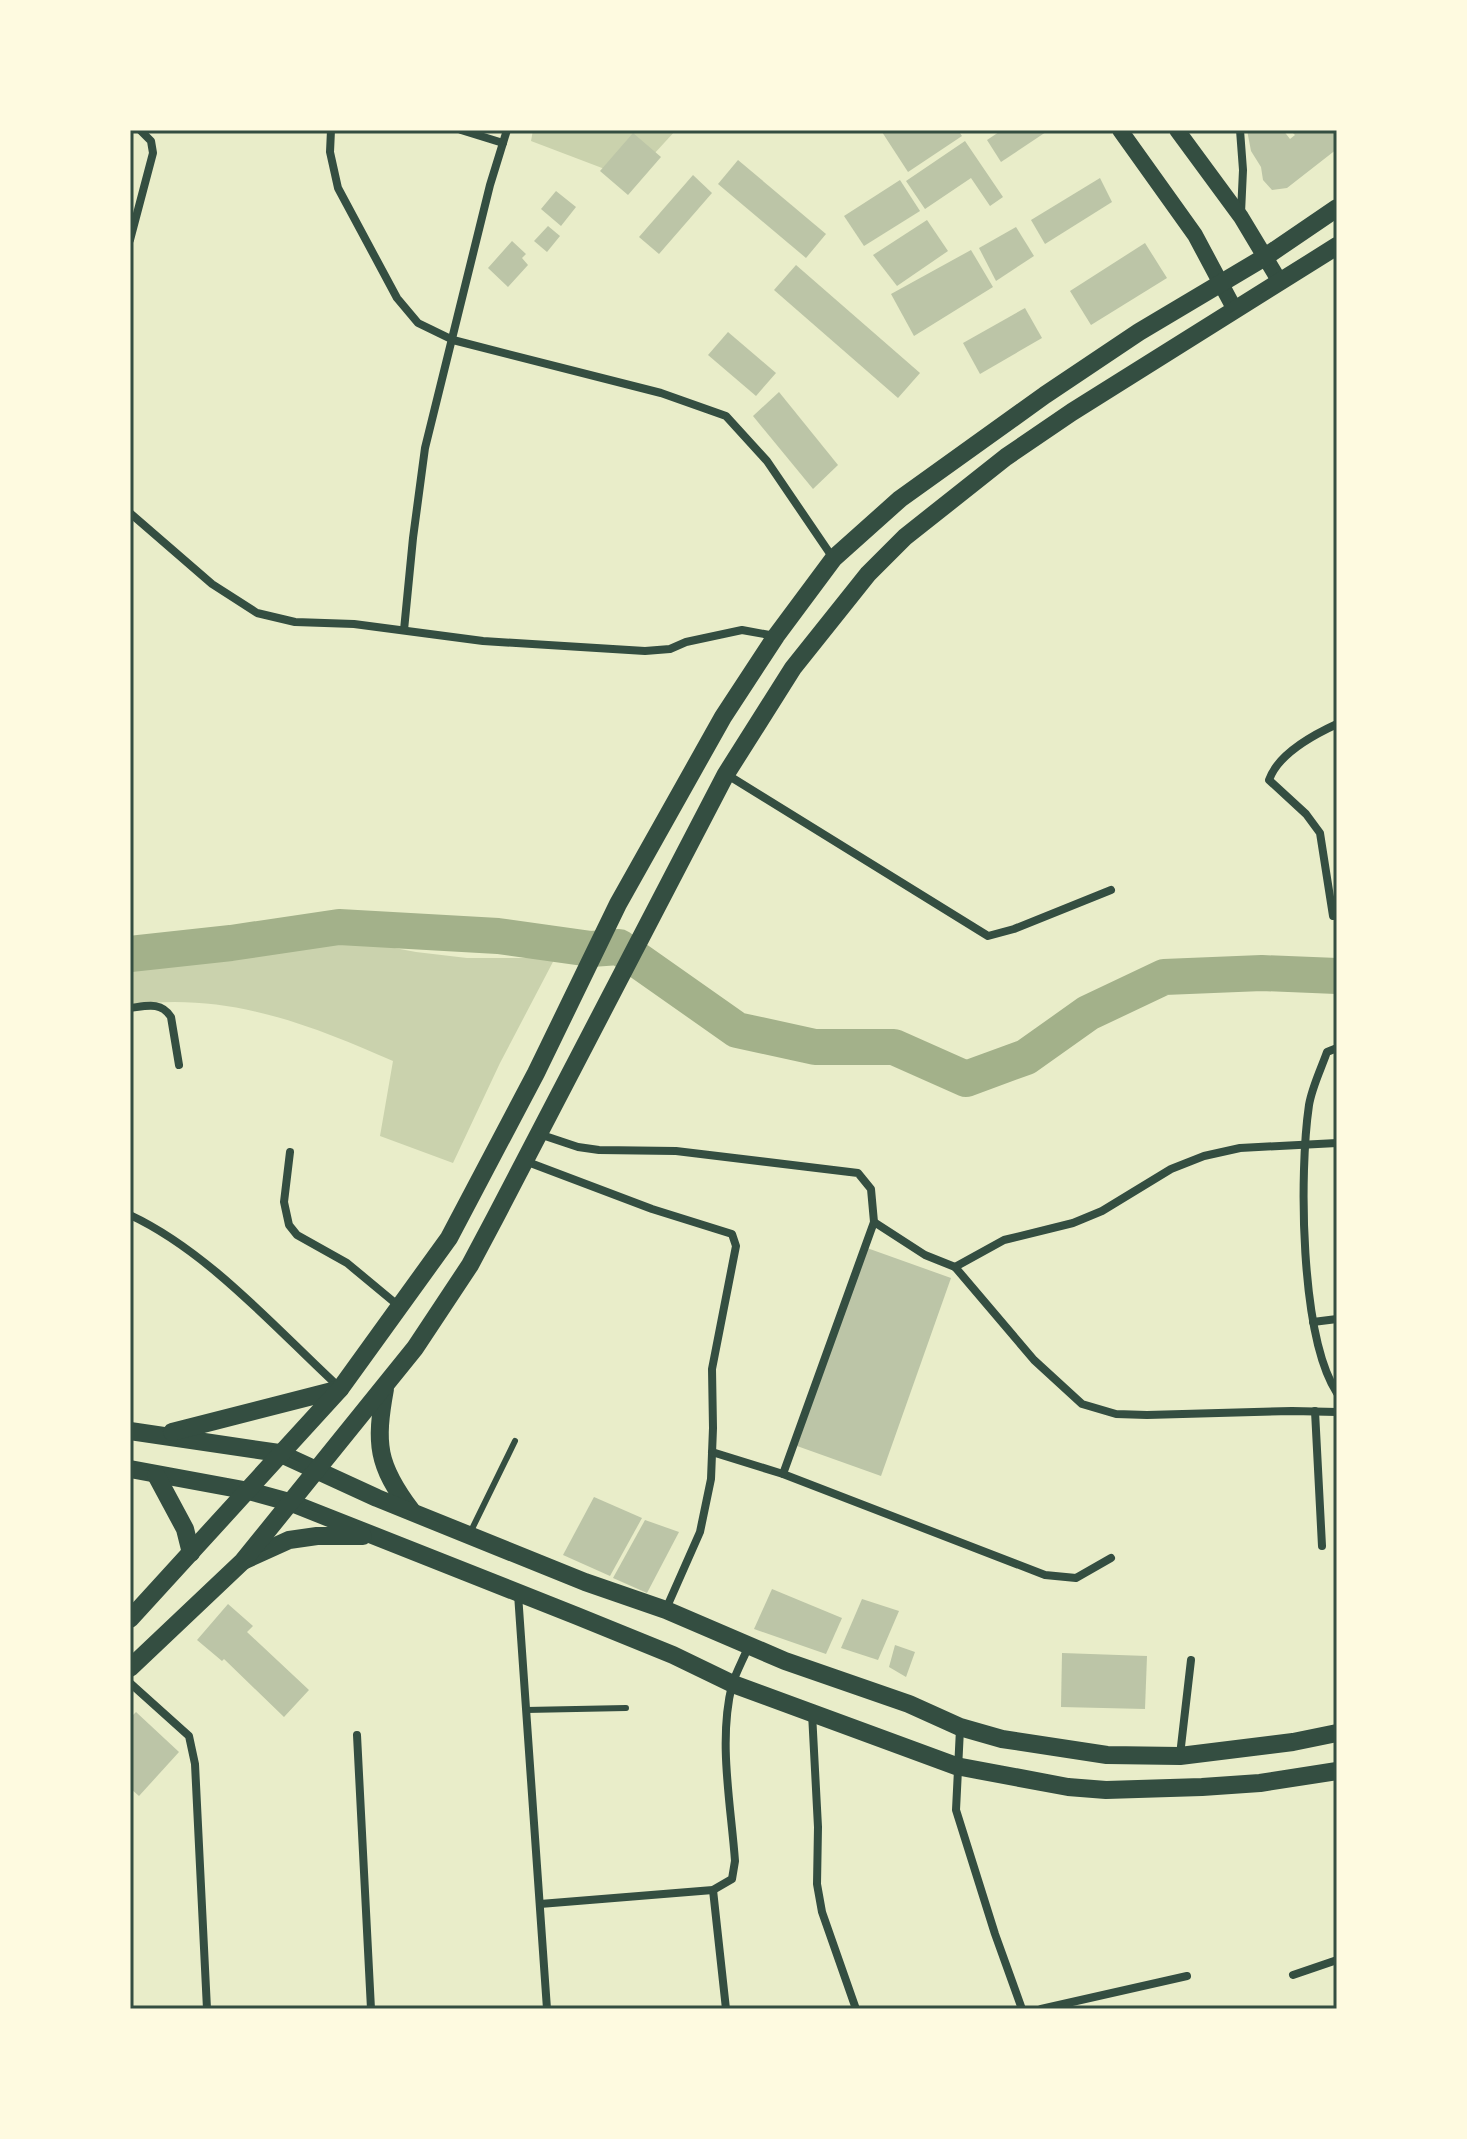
<svg xmlns="http://www.w3.org/2000/svg" width="1467" height="2139" font-family="'DejaVu Sans',sans-serif">
<style>
.green{fill:#cad2ad}
.lines{fill:none;stroke-linecap:round;stroke-linejoin:round}
.river{stroke:#a3b18a;stroke-width:36}
.building{fill:#bcc5a7}
.service{stroke:#344e41;stroke-width:6}
.minor{stroke:#344e41;stroke-width:8}
.secondary{stroke:#344e41;stroke-width:16}
.primary{stroke:#344e41;stroke-width:18}
.neatline{fill:none;stroke:#344e41;stroke-width:3}
</style>
<rect width="100%" height="100%" fill="#e9edc9"/>
<g class="green">
<path d="M533,130H676L631,179L531,141Z"/>
<path d="M341,938L416,952L467,958H555L500,1063L453,1163L380,1136L393,1061C306,1023 227,992 130,1005V967Z"/>
</g>
<g class="lines">
<path class="river" d="M130,954L231,943L339,927L498,936L591,949L619,947L737,1030L815,1047H894L966,1079L1026,1057L1088,1013L1164,977L1262,973L1337,976"/>
</g>
<g class="building">
<path d="M886,130H958L962,136L908,172L882,132Z"/>
<path d="M1002,130H1049L1001,162L987,140Z"/>
<path d="M1247,130H1283L1290,139L1295,135L1292,132L1295,130H1333L1337,135V149L1287,188L1272,190L1263,180L1261,167L1251,151Z"/>
<path d="M633,133L661,157L628,195L600,171Z"/>
<path d="M965,141L1003,197L990,206L971,178L925,209L906,181Z"/>
<path d="M738,160L826,234L806,258L718,184Z"/>
<path d="M693,175L712,193L659,254L639,237Z"/>
<path d="M1100,178L1112,202L1045,244L1031,220Z"/>
<path d="M900,180L920,211L864,246L844,216Z"/>
<path d="M556,191L576,207L561,226L541,209Z"/>
<path d="M927,220L948,251L897,286L873,255Z"/>
<path d="M548,226L560,236L547,252L534,241Z"/>
<path d="M1016,227L1034,256L996,281L979,248Z"/>
<path d="M512,241L526,254L522,258L528,265L508,287L488,268Z"/>
<path d="M1145,243L1167,278L1091,325L1070,291Z"/>
<path d="M971,250L993,287L914,336L891,294Z"/>
<path d="M796,265L920,373L898,398L774,290Z"/>
<path d="M1025,308L1042,338L980,374L963,343Z"/>
<path d="M728,332L776,373L756,396L708,355Z"/>
<path d="M779,392L838,465L813,489L753,416Z"/>
<path d="M867,1248L951,1278L881,1476L797,1446Z"/>
<path d="M594,1497L642,1518L610,1576L563,1555Z"/>
<path d="M645,1520L679,1532L647,1593L613,1578Z"/>
<path d="M772,1589L842,1618L826,1654L754,1629Z"/>
<path d="M862,1599L899,1611L878,1660L841,1648Z"/>
<path d="M228,1604L253,1626L247,1632L309,1690L284,1717L224,1659L222,1661L197,1640Z"/>
<path d="M895,1645L915,1652L906,1677L889,1667Z"/>
<path d="M1062,1653L1147,1656L1145,1709L1061,1707Z"/>
<path d="M136,1712L179,1752L139,1796L130,1788V1718Z"/>
</g>
<g class="lines">
<g class="service">
<path d="M470,1533L515,1441"/>
<path d="M526,1710L626,1708"/>
</g>
<g class="minor">
<path d="M331,130L330,152L338,188L397,298L418,323L453,340L661,393L726,416L767,461L833,558"/>
<path d="M461,130L503,143"/>
<path d="M1240,130L1243,170L1241,213"/>
<path d="M130,240L153,153L151,141L140,130"/>
<path d="M130,513L212,584L257,613L295,622L354,624L483,641L645,651L670,649L686,642L742,630L775,636"/>
<path d="M404,630L413,538L425,448L490,185L507,130"/>
<path d="M726,774L988,936L1014,929L1111,890"/>
<path d="M1333,916L1320,833L1306,814L1269,780C1278,754 1313,735 1337,724"/>
<path d="M130,1008C146,1006 161,1001 171,1017L179,1065"/>
<path d="M1337,1048L1327,1052C1321,1069 1312,1087 1309,1105C1299,1173 1300,1336 1337,1393"/>
<path d="M539,1134L578,1147L599,1150L676,1151L858,1173L871,1189L874,1222L925,1255L955,1267L1034,1360L1082,1404L1116,1414L1147,1415L1292,1411L1337,1412"/>
<path d="M290,1152L284,1202L289,1225L297,1235L347,1263L400,1307"/>
<path d="M525,1161L652,1209L732,1234L736,1246L712,1369L713,1428L711,1479L700,1532L666,1609"/>
<path d="M130,1215C209,1252 276,1329 340,1388"/>
<path d="M955,1267L1004,1240L1073,1223L1102,1211L1171,1169L1204,1156L1240,1148L1337,1143"/>
<path d="M1313,1322L1337,1319"/>
<path d="M1315,1411L1322,1546"/>
<path d="M712,1452L783,1474L1045,1575L1076,1578L1111,1558"/>
<path d="M783,1474L874,1222"/>
<path d="M518,1594L547,2009"/>
<path d="M130,1683L189,1736L195,1764L207,2009"/>
<path d="M812,1713L818,1827L817,1884L822,1912L856,2009"/>
<path d="M960,1729L956,1810L995,1934L1022,2009"/>
<path d="M357,1735L371,2009"/>
<path d="M1180,1755L1191,1660"/>
<path d="M713,1890L726,2009"/>
<path d="M540,1904L713,1890L732,1879L735,1861C731,1805 718,1741 732,1685C736,1672 744,1658 749,1645"/>
<path d="M1293,1975L1337,1960"/>
<path d="M1041,2009L1187,1976"/>
</g>
<g class="secondary">
<path d="M1120,130L1195,235L1235,310"/>
<path d="M1177,130L1241,217L1280,282"/>
</g>
<g class="primary">
<path d="M385,1389C375,1444 377,1465 411,1510"/>
<path d="M130,1431L279,1453L377,1498L585,1582L666,1610L785,1661L909,1704L960,1727L1002,1739L1107,1755L1180,1756L1293,1742L1337,1733"/>
<path d="M172,1432L340,1389"/>
<path d="M130,1469L249,1491L289,1502L577,1616L673,1655L733,1684L956,1766L1068,1787L1106,1790L1202,1787L1260,1783L1337,1771"/>
<path d="M156,1475L185,1529L191,1553"/>
<path d="M245,1560L289,1540L317,1536H363"/>
<path d="M130,1619L340,1389L449,1238L536,1073L618,904L723,717L776,636L834,558L900,499L1045,395L1139,332L1265,257L1337,208"/>
<path d="M130,1668L243,1561L415,1348L470,1265L495,1218L726,774L793,668L868,574L905,537L1006,457L1072,412L1337,246"/>
</g>
</g>
<rect width="1467" height="2139" fill="none" stroke="#fefae0" stroke-width="264"/>
<rect x="132" y="132" width="1203" height="1875" class="neatline"/>
</svg>
